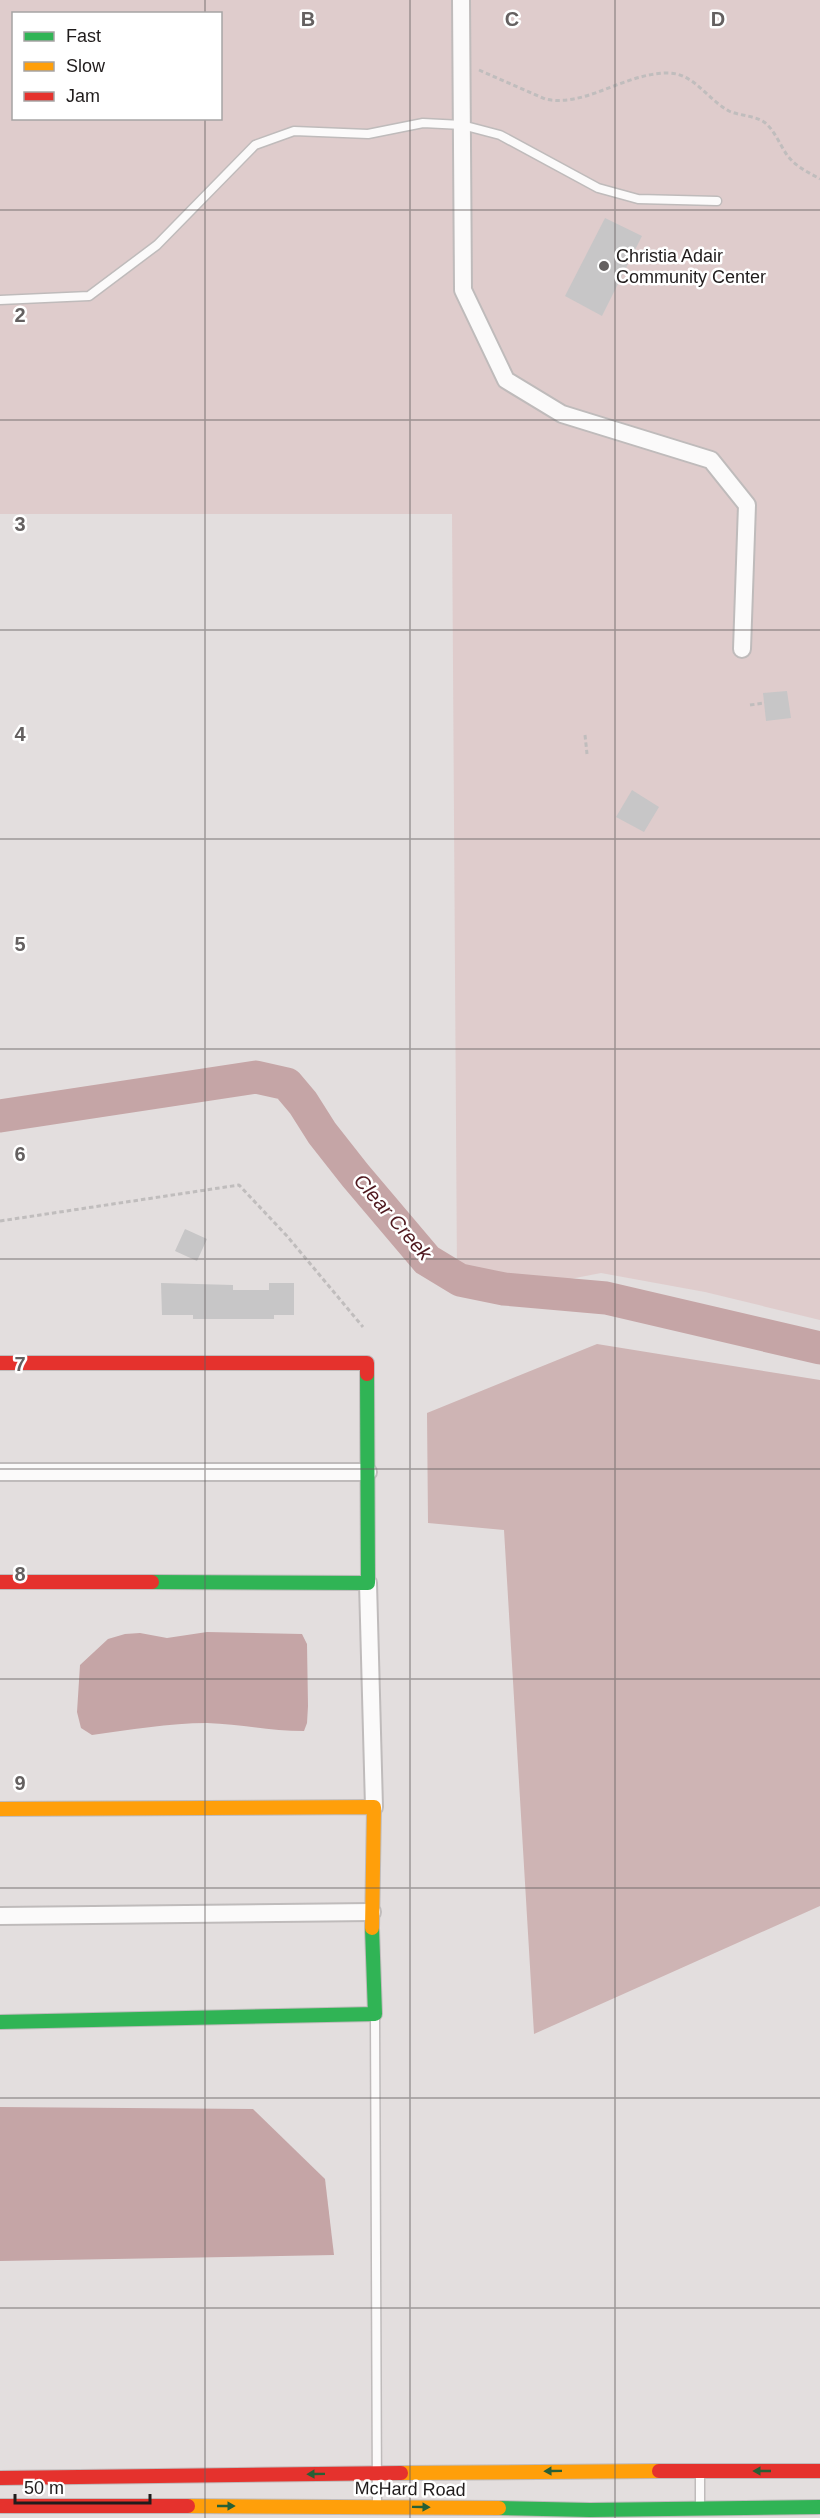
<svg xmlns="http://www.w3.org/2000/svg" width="820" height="2518" font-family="Arial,sans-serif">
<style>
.green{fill:#dfcccc;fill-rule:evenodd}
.forest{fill:#ceb4b4}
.water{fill:#c5a5a6}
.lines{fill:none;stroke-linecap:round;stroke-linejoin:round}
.river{stroke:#c5a5a6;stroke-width:33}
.building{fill:#c7c6c7}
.lane-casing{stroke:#bfbbbb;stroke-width:11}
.street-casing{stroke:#bfbbbb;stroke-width:20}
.fast-casing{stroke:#bfbbbb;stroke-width:16}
.slow-casing{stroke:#bfbbbb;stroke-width:16}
.jam-casing{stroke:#bfbbbb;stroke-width:16}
.path{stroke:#c0bdbd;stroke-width:3;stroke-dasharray:4.5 3;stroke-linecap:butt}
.lane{stroke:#fbfafa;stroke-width:8}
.street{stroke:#fbfafa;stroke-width:16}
.fast{stroke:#30b455;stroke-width:14}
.slow{stroke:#ff9f0a;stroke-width:14}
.jam{stroke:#e5322d;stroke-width:14}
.oneway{fill:#276036}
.grid{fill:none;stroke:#646060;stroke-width:1.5;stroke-opacity:0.55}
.poi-dot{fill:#646060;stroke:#fff;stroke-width:2}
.labels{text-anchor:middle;stroke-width:5;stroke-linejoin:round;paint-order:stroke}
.poi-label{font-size:18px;fill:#201c1c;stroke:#fff;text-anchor:start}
.street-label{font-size:18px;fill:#201c1c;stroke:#fff}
.water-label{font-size:20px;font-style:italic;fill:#4f181e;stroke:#fff}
.grid-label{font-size:20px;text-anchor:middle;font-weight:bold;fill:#646060;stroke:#fff;stroke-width:5;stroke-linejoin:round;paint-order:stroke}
</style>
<rect width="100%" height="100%" fill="#e3dede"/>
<path class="green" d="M0,0H820V1320L705,1292L601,1273L534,1286L457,1275L452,514H0ZM14,14H220V118H14Z"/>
<path class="forest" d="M597,1344L820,1380V1906L534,2034L504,1530L428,1523L427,1413Z"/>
<g class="water">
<path d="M207,1632L302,1634L307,1644L308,1706L307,1723L304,1731C271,1731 240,1724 207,1723C169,1723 129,1730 92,1735L81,1728L77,1712L80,1665L108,1639L125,1634L140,1633L167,1638Z"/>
<path d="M0,2107L253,2109L325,2179L334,2255L0,2261Z"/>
</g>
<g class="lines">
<path class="river" d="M0,1116L256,1077L287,1084L303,1103L322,1133L355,1175L427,1260L460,1280L504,1289L606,1298L820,1348"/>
</g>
<g class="building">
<path d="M605,218L642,236L602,316L565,296Z"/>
<path d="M787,691L791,718L766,721L763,693Z"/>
<path d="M632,790L659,807L644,832L616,817Z"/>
<path d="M185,1229L207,1239L197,1261L175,1251Z"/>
<path d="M161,1283L233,1285V1290H269V1283H294V1315H274V1319H193V1315H162Z"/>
</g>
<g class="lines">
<g class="lane-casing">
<g id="lane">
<path d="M0,300L89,296L157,245L255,145L294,131L368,134L423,123L462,125L500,135L598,188L638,199L717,201"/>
<path d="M375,2015L377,2503"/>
<path d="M700,2506V2473"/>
</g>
</g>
<g class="street-casing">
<g id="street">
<path d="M461,0L463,290L506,380L562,414L711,460L747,505L742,649"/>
<path d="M0,1472H368"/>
<path d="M368,1583L374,1807"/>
<path d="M0,1916L372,1912"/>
</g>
</g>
<g class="fast-casing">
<g id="fast">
<path d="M152,1582L368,1583L367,1374"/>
<path d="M0,2022L375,2014L372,1928"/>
<path d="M499,2508L590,2510L820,2507"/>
</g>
</g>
<g class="slow-casing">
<g id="slow">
<path d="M0,1809L374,1807L372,1928"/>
<path d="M401,2473L659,2471"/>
<path d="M188,2506L499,2508"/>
</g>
</g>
<g class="jam-casing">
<g id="jam">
<path d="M0,1363H367V1374"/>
<path d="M0,1582H152"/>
<path d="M659,2471H820"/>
<path d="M0,2478L401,2473"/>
<path d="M0,2506H188"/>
</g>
</g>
<g class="path">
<path d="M479,70L545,99C585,108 624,73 668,73C694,73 708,100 729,111C740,116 753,115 764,122C774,129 780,145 787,155C796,167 808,172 820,179"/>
<path d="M750,705L764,703"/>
<path d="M585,735L587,754"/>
<path d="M0,1221L239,1185L287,1236L363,1327"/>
</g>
<use href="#lane" class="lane"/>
<use href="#street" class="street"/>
<use href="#fast" class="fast"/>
<use href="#slow" class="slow"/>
<use href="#jam" class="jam"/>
</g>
<defs><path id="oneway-solid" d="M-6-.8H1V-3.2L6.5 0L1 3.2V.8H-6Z" transform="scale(1.5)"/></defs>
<g class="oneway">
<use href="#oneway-solid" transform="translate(553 2471) rotate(179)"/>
<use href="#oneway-solid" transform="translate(762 2471) rotate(-180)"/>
<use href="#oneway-solid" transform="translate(316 2474) rotate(179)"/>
<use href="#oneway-solid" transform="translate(226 2506)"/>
<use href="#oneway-solid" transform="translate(421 2507) rotate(1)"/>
</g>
<path class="grid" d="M205,0V14M410,0V2518M615,0V2518M205,118V2518M0,210H820M0,420H820M0,630H820M0,839H820M0,1049H820M0,1259H820M0,1469H820M0,1679H820M0,1888H820M0,2098H820M0,2308H820"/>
<circle class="poi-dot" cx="604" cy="266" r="6"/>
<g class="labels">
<g class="poi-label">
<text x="616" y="262">Christia Adair<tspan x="616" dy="21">Community Center</tspan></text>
</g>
<g class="street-label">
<text transform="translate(410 2489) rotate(1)" y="6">McHard Road</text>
</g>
<g class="water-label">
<text transform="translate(393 1217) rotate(49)" y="7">Clear Creek</text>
</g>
</g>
<g class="grid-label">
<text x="308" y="26">B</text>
<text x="512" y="26">C</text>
<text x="718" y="26">D</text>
<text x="20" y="322">2</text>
<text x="20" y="531">3</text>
<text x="20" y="741">4</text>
<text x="20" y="951">5</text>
<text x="20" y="1161">6</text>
<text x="20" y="1371">7</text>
<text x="20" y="1581">8</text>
<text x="20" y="1790">9</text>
</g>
<rect x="12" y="12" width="210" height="108" fill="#ffffff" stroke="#a6a4a4" stroke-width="1.5"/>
<rect x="24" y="32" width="30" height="9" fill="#30b455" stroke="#a6a4a4" stroke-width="1.5"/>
<text x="66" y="42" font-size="18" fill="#201c1c">Fast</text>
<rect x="24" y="62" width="30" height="9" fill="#ff9f0a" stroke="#a6a4a4" stroke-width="1.5"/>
<text x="66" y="72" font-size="18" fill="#201c1c">Slow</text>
<rect x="24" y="92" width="30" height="9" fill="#e5322d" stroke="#a6a4a4" stroke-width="1.5"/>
<text x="66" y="102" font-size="18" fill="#201c1c">Jam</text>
<path d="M15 2494v9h135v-9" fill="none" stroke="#201c1c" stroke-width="3"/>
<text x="24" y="2494" font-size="18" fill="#201c1c" stroke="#ffffff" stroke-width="4.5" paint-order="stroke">50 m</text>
</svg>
